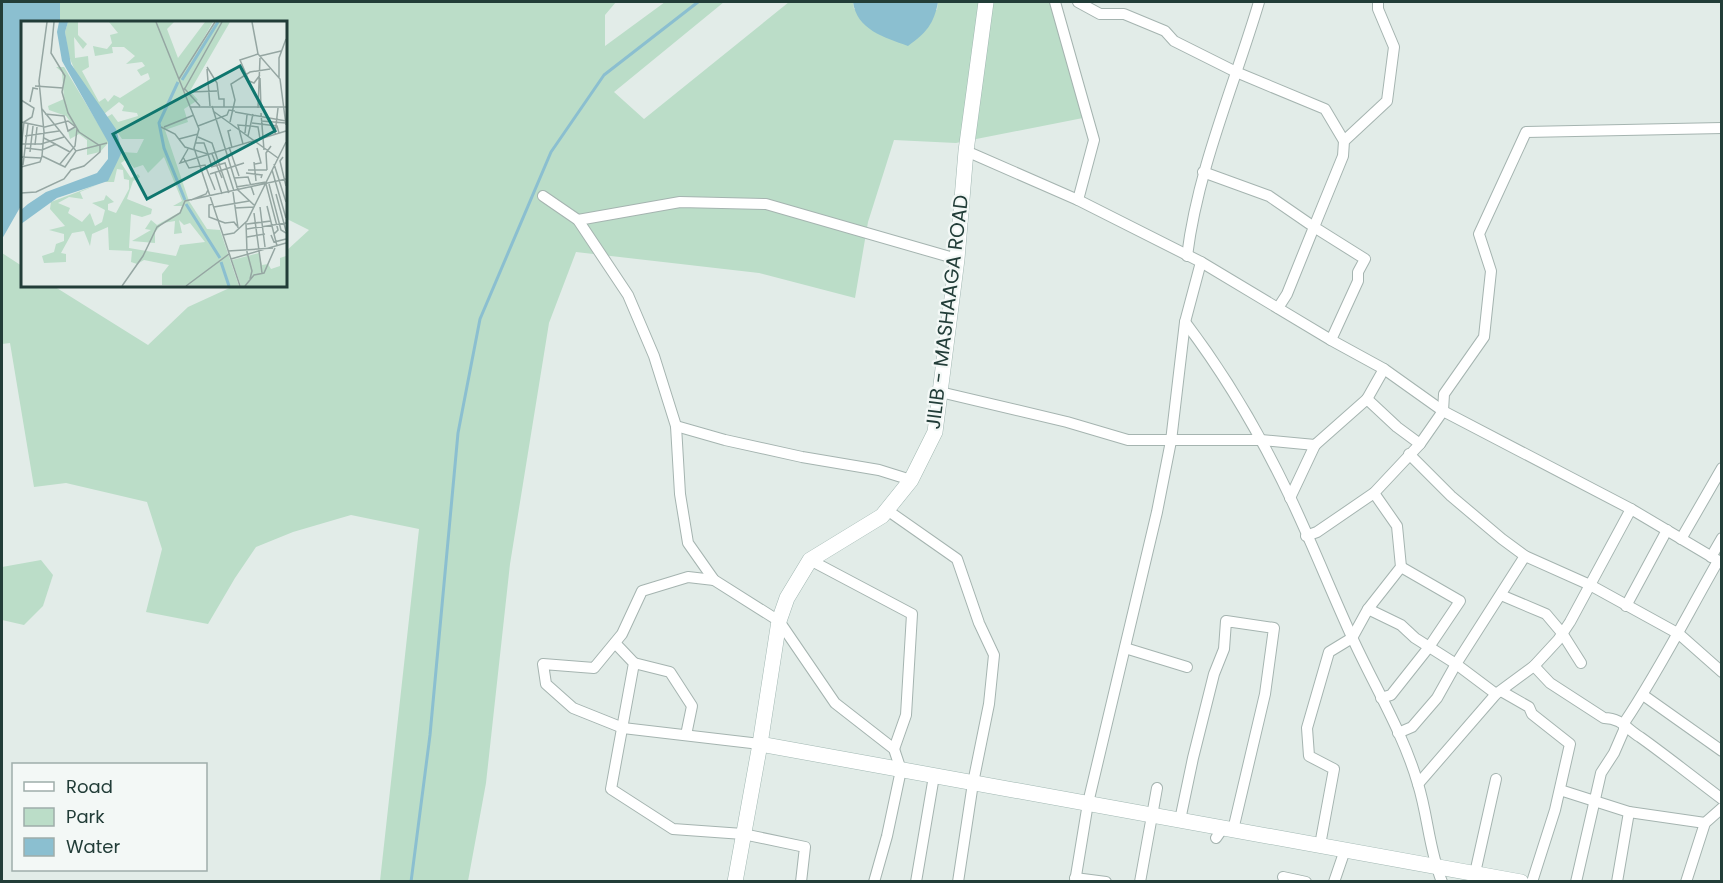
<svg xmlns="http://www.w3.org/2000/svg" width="1723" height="883" font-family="Poppins,sans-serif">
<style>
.green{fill:#bbddc8}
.water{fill:#8bbfd0}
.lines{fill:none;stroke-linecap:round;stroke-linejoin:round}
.stream{stroke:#8bbfd0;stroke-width:3}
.street-casing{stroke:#a5b4b0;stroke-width:12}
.secondary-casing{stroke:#a1b7b2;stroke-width:16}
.street{stroke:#fff;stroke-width:10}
.secondary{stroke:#fff;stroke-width:15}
.labels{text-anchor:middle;stroke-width:4.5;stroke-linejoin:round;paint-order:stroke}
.street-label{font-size:20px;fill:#223d38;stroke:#f3f8f6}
.inset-river{fill:none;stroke:#8bbfd0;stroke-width:3}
.inset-road{fill:none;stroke:#95a6a2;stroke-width:1.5}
.view{fill:#0f766e;fill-opacity:0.15;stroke:#0f766e;stroke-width:3}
.inset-edge{fill:none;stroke:#223d38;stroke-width:3}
</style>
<rect width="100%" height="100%" fill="#e2ece8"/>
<g class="green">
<path d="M60,2H616L605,15V46L665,2H724L614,92L644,119L789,2H853L854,9L937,10L938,2H1058L1088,117L956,143L894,140L868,222L855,298L759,273L576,252L549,323L510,564L486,783L468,881H380L419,529L351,515L293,532L256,547L235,578L208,624L146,612L162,549L147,502L66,483L34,487L10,343L2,344V253L22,266V285H52L148,345L188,307L236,285H285V252L309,230L285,218V22H60Z"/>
<path d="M41,560L53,575L43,606L24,625L2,620V567Z"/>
</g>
<g class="water">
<path d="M2,2H60V22H22V204L2,239Z"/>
<path d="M853,2H938C934,24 926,33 908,46C884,37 857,30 853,2Z"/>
</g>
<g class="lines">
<path class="stream" d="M411,882L430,735L458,433L480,319L551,152L604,75L698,2"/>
<g class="street-casing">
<g id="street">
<path d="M1055,2L1094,140L1078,200"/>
<path d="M1078,2L1100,14H1124L1165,31L1174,41L1236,72L1325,109L1344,141"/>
<path d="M966,151L1078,200L1201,262L1331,340L1384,369L1443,411L1631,509L1722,563"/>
<path d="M1203,172L1269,196L1314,227L1287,294L1278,308"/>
<path d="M543,196L578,220L628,295L654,356L676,426L680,494L688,543L714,580L779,621L835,703L894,749L901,770L887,836L874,882"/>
<path d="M578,220L680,202L766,204L957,259"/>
<path d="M1187,256C1198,168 1234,86 1259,2"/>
<path d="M1185,322C1226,376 1261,436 1290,497C1312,543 1330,589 1351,635C1373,684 1403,732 1418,784C1428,816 1429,850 1442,882"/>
<path d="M1331,340L1358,281V272L1365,259L1314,227L1343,156L1344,141L1387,101L1394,47L1378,9V2"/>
<path d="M940,392L1067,422L1128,440H1261L1315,445L1367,399L1397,427L1420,444"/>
<path d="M1367,399L1384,369"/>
<path d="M676,426L725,440L802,457L879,470L911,480"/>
<path d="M1409,454L1451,496L1502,539L1525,556L1590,585L1679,634L1722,672"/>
<path d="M1290,498L1315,445"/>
<path d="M887,510L957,559L979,623L994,655L989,704L973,783L958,882"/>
<path d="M1306,536L1317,532L1374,493L1420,444L1443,411L1444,394L1484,337L1491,271L1479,234L1526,132L1722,128"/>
<path d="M1681,539L1722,468"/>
<path d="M1711,557L1722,538"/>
<path d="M810,560L912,614L906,715L894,749"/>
<path d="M714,580L688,577L642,591L622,634L594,668L543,664L546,684L573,708L623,728L760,744"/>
<path d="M1501,595L1546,614L1562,633L1581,663"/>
<path d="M1626,606L1667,530"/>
<path d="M1368,609L1401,567L1397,526L1374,493"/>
<path d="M615,643L634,663L611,789L673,829L743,834L805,847L801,882"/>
<path d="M1125,648L1187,667"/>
<path d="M634,663L670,672L692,706L686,735"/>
<path d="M1534,666L1550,683L1604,718C1621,718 1627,729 1640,737C1668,757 1694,778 1722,799"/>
<path d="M1501,691L1529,707L1532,714L1570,744L1555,810L1532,882"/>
<path d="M1643,695L1722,751"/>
<path d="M1381,698L1391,695L1429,647L1460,601L1401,567"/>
<path d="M1398,733L1412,727L1437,698L1456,664L1525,556"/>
<path d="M1418,784L1496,694L1534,666L1558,640L1570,622L1631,509"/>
<path d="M1560,790L1629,812L1705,823"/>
<path d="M1180,820L1193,758L1214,674L1224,649L1226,621L1274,628L1265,694L1233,830"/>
<path d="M1216,838L1223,828"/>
<path d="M1320,845L1334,769L1309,756L1307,728L1329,652L1352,638L1368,609L1401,625L1415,638L1456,664L1496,694"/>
<path d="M1475,873L1496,779"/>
<path d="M1283,877L1306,882"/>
<path d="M1075,878L1106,882"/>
<path d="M916,882L934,776"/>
<path d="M1075,882L1088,803L1157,512L1171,441L1185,322L1201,262"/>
<path d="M1140,882L1157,788"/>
<path d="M1334,882L1345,850"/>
<path d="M1576,882L1601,773L1614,753L1624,730V723C1659,671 1687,615 1718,561"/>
<path d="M1617,882L1629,812"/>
<path d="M1686,882L1705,823L1722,808"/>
</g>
</g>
<g class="secondary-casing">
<g id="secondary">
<path d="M760,744L1521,882"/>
<path d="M735,882L760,744L779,621L787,598L810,560L882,516L911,480L935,432L957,259L966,151L986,2"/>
</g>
</g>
<use href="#street" class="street"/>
<use href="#secondary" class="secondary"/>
</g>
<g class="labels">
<g class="street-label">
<text transform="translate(947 312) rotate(-83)" y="7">JILIB - MASHAAGA ROAD</text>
</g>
</g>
<g transform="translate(21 21)">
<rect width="266" height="266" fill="#e2ece8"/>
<path d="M47,1H57V14L66,23L62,28L53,16L54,37L67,35L68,46L61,50L78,81L84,77L87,81L93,74L99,77L129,58L127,52L120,55L116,49L124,45L121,41L105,43L114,35L103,26H91L92,32L74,35L72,25L86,28L91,22L89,14L97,12L88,1H153L146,8L157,37L184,1H192L159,58L195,1H209L169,70L177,79L163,88L167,101L144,109L168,180L186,208L199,209L218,265L141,264V253L148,244L123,239L116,243L110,241L111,230L88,229L87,206L71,213L69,225L63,210L51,212L40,232L45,233V241L23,242L21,235L33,231L35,223L43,220V213L28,209L44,205L29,188L30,181L78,163L59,171L62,178L48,176L37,182L49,187L47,192L61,201L69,192L74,205L81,201L84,189L71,182L83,179L85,174L93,181L87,183V189L95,192L108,168V159L103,158L102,149L96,148L93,161H84L101,131L116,132L123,118H101L86,96L91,93L97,101L117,95L116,92L101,90L103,85L98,81L83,93L57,57L47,33L44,11ZM143,136L161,180L152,185H161L159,191L136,204L130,199L124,208L130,209L111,220L134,222V211L142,202L154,200L153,213L161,212L158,199L163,204L169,202L184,221L159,224L155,235L108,227L110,193L121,196L130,193L131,188L106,178L112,160L119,156L117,153L110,157L100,142L106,138L113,147L122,144L127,152ZM35,46H43L88,121L79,131L66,134V119L58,113L49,118L47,110L54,107L45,95L28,89L27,85L43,78L41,51ZM238,232L241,244L247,243L250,248L259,245V237L265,235V265H220L211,239Z" fill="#bbddc8" fill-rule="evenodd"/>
<path d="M38,1H47L44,11L50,43L95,108L101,131L87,160L36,177L0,203V189L7,183L25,171L76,152L87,138V121L41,40L36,11Z" fill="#8bbfd0"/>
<path class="inset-river" d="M161,59L197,1M157,61L138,102L143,127L164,179M165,183L199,237M200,241L208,265"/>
<path class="inset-road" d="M135,1L178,108L173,127L219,265M231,1L237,33L259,58L265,104M237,33L219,39L228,60L233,62L239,54M239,35L260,30M186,46L196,62L198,78H203V86M186,48L189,85M239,57L240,87M258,57V37L265,18M158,58L194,1M14,65L42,67M163,67L179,85M163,69L201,1M169,71L196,70M0,79L13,87L11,96L3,101L0,128M9,81L12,67L17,68M191,85L217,169L233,184M169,86H265M237,87L239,37M21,88L55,130L86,122M192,90L257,137M214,91L265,100M240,92L243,129M24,93L43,95L47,110L54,106M240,100L265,102M0,101L24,106L47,100L56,107M209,101L214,79L210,63L229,51L249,48M231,102L256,105L258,112M177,105L206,94L208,89L214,90M230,105L237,106L239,118M140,106L154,113L164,126L187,133L191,146M143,106L173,94M210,109L207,110L211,127M224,112L226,94M254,113L257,87M4,115L38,110M227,115L232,93M177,116L191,122L208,172M23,117L49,131M158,118L177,113M174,122H183L187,133M1,123H20L43,116M222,123L217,104L229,105M14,124L16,106M208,126L218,155M4,127L21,129L35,123M167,128L159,142L265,110M9,131L12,105M191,133L201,157M21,135L44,146L55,130M0,136L20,137M162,136L168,147L184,144L194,169M262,136L259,140L265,165M233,141L235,160M39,143L54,125L56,108M234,143L240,142L236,127M253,143L265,181M2,144L7,103M0,146L19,141L21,135L23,111L18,60L26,1M190,146L204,142L213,170M227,149H246M246,149L245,132L250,125M251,149L265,197M194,151L201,173M225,152L241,154L240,157M189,153L223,142M213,157L227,156L233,174M245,163L257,209L253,213M248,163L260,209L265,212M215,166L245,161M212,171L217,207M0,172L15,171L43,158L50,149L63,145L79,131V125L58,111L47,92L41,71L44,55L30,32L33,1M255,173L265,210M170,179L185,173L187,169M192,183L188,184V196L204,202L213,201L216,205M246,185L256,225M193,186L228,180M239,186L244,226M214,187L233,186M233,192L241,252M225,202L226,231L231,250L229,258M226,203L250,200M226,208L265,202M202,214L213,212L226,200L265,121M250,214L253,221L265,218M226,216L244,213M207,230L252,227M210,238L265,222M101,265L122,235L136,206L159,192L164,180L265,158M165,265L208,233M224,265L233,254L243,252L254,227"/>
<path class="view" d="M219,45L254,110L126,178L92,113Z"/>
<rect width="266" height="266" class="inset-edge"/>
</g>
<rect width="1723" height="883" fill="none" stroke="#223d38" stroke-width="6"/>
<rect x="12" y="763" width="195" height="108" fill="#f3f8f6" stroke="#9fadaa" stroke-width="1.5"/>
<rect x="24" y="782" width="30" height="9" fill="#ffffff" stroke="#9fadaa" stroke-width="1.5"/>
<text x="66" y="793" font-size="18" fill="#223d38">Road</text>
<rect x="24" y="808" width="30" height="18" fill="#bbddc8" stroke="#9fadaa" stroke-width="1.5"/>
<text x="66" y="823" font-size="18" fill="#223d38">Park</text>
<rect x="24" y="838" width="30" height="18" fill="#8bbfd0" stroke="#9fadaa" stroke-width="1.5"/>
<text x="66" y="853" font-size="18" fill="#223d38">Water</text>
</svg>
